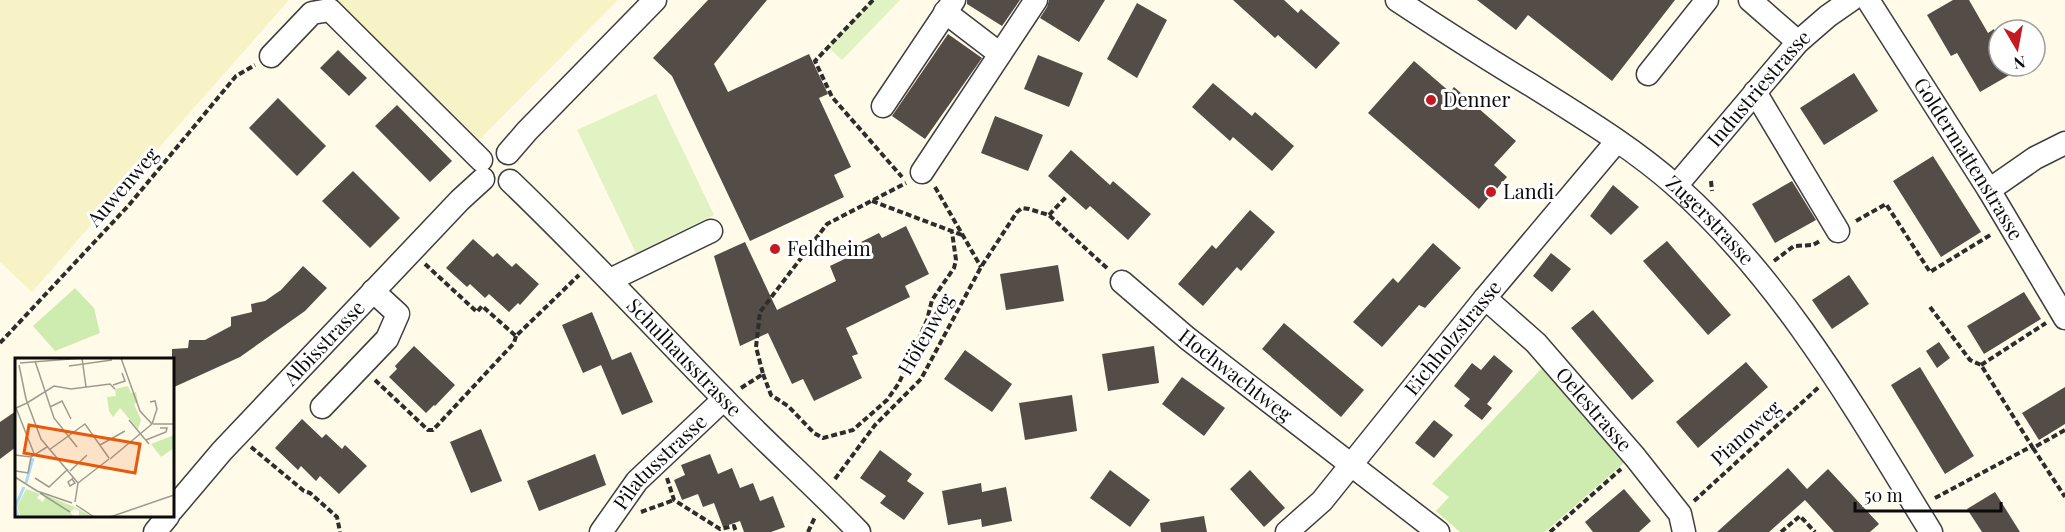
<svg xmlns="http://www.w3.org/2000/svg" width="2065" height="532" font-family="'Playfair Display',serif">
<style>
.farmland{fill:#f7f3c6}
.green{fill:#ceecaf}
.pitch{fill:#e1f3c2}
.building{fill:#544c46}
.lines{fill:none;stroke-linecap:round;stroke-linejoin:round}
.minor-casing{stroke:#3e3e3e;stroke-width:25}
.path{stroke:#2d2d2d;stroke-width:4;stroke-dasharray:6 3;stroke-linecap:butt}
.minor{stroke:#fff;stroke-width:22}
.poi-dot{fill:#c5181f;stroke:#fff;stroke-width:2}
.labels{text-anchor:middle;stroke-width:6;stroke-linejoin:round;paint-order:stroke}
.street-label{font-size:20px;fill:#0b0b0b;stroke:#fff}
.poi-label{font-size:20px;fill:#0b0b0b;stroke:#fff;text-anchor:start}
.inset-river{fill:none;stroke:#a8dbfb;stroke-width:3}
.inset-road{fill:none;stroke:#9d9b90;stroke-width:1.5}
.view{fill:#e8590c;fill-opacity:0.15;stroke:#e8590c;stroke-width:3}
.inset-edge{fill:none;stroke:#0b0b0b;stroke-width:3}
</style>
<rect width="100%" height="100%" fill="#fffbe8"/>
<g class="farmland">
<path d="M0,0H289L32,292L0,262Z"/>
<path d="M332,0H618L477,142Z"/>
</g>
<g class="green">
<path d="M75,288L94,308L100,333L55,351L33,326Z"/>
<path d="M1544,366L1626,461L1545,532H1460L1436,511L1449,497L1432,484Z"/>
</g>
<g class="pitch">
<path d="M873,0H900L842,60L828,47Z"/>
<path d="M656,94L714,215L636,253L577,130Z"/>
</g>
<g class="building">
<path d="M708,0H767L714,64L728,92L809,54L828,94L819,98L851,167L834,175L844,197L750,241L672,76L653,58Z"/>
<path d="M967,0H1020L1002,26L967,4Z"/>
<path d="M1049,0H1105L1079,42L1040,18L1047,7Z"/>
<path d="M1233,0H1284L1298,13L1301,9L1340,43L1316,69L1278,35L1275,38Z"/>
<path d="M1477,0H1675L1612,81L1528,15L1516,30Z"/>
<path d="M1953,0H1969L1988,33L1994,29L1999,38V66H2025L1980,92L1957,53L1951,56L1927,15Z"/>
<path d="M1137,3L1167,20L1137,78L1107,59Z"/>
<path d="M948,34L982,58L925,139L892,116Z"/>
<path d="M338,50L367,78L349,96L320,68Z"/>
<path d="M1038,55L1083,73L1069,107L1024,89Z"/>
<path d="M1414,61L1450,92L1454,87L1516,141L1494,165L1507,177L1479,209L1368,113Z"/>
<path d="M1854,73L1878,111L1824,145L1800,108Z"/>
<path d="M1213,83L1252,116L1255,112L1294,146L1272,171L1233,137L1230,141L1192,107Z"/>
<path d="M278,98L326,146L297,176L249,128Z"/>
<path d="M397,105L452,161L430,182L375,126Z"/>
<path d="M995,116L1043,135L1028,171L981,153Z"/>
<path d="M1071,150L1110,185L1113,181L1151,214L1128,240L1090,206L1086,210L1048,176Z"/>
<path d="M1933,156L1981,232L1941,257L1893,181Z"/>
<path d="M353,171L400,218L370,248L322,201Z"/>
<path d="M1792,181L1816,220L1775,243L1752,204Z"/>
<path d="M1613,185L1639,207L1611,235L1590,216Z"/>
<path d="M1250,210L1275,232L1241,271L1237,267L1203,306L1178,284L1212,245L1216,249Z"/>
<path d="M906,226L929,274L905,286L910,297L846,328L858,354L852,356L862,378L814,401L803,379L792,384L768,333L740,346L714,256L745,242L777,310L836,281L830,266L859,252L855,245L879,233L882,238Z"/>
<path d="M473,239L493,257L497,253L512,267L516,263L539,284L520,305L518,303L509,312L489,294L485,298L470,284L467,287L446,268Z"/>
<path d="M1667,241L1731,315L1708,335L1643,261Z"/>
<path d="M1433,243L1461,268L1425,308L1419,305L1382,347L1353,322L1393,278L1398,283Z"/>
<path d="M1551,253L1571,269L1552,292L1533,276Z"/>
<path d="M1058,265L1064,301L1006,310L1000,274Z"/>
<path d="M303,266L327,288L305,311L240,357L172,388V349L188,348L189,340H205L231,326V317L252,312L251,304L265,301L281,290Z"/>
<path d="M1849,275L1869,304L1832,329L1812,300Z"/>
<path d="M2024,292L2041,319L1984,354L1967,326Z"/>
<path d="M1593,310L1654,381L1632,400L1571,328Z"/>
<path d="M592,312L612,360L631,352L653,402L622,415L601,365L583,373L562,325Z"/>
<path d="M1284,323L1364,390L1341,417L1262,349Z"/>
<path d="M1939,342L1950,358L1937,368L1926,351Z"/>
<path d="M414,346L455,385L435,406L434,405L426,413L389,377L397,369L395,366Z"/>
<path d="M1154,346L1159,383L1108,391L1102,354Z"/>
<path d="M965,350L1012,384L992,412L944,379Z"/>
<path d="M1494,355L1513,371L1487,404L1492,408L1482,420L1464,406L1470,399L1454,386L1472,363L1481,370Z"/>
<path d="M1746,362L1768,387L1698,448L1676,422Z"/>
<path d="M1920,367L1974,456L1945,474L1891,385Z"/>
<path d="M1182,377L1225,408L1204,436L1162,404Z"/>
<path d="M2065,387V424L2039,440L2022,413Z"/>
<path d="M1072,395L1077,431L1025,440L1019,403Z"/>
<path d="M16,411V447L0,459V422Z"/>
<path d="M302,419L322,438L326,434L342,449L345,445L367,466L339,494L320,476L316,481L301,466L298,470L275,448Z"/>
<path d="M1434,420L1453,435L1434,458L1415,443Z"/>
<path d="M481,429L502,481L471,493L450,442Z"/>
<path d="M880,450L912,474L907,481L924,493L904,520L880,503L886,496L860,478Z"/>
<path d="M595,454L606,485L539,511L527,481Z"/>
<path d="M710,454L718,474L732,468L740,488L753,483L760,501L773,496L785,527L771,532H744L740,521L723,527L714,503L703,507L698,494L682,500L674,480L685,475L681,465Z"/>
<path d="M1788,468L1807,489L1828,469L1879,524L1870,532H1834L1805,500L1769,532H1717Z"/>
<path d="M1110,470L1150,500L1130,527L1090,498Z"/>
<path d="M1250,470L1285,508L1264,527L1230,489Z"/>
<path d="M981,483L982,492L1006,487L1012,521L982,527L981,519L948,525L942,491Z"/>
<path d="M1624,489L1651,521L1639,532H1593L1585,522Z"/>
<path d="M1995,492L2020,532H1982L1967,509Z"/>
<path d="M1204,516L1207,532H1161L1160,523Z"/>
</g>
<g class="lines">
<g class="minor-casing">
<g id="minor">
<path id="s1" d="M1397,0C1441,29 1486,58 1531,85C1580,116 1632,147 1676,186C1784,282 1856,410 1931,532"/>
<path d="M1750,0L1798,42"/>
<path id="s2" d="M1868,0L1989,190L2065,318"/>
<path d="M945,12L1000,54"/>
<path d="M271,56L312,13L330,10L481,160"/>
<path d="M1648,74L1707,0"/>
<path d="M1755,92L1838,231"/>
<path d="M883,106L954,0"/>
<path d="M508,153L527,131L655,0"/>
<path d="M922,172L1036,0"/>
<path id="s3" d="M510,181C583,251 652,325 723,398C767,444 815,486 859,532"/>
<path id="s4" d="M1676,186L1798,42L1828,16L1851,0"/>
<path d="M1989,190L2035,158L2065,143"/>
<path d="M610,280L711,231"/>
<path id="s5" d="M1122,282L1187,338L1438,532"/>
<path id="s6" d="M1485,298L1536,343L1635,457L1680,514L1684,532"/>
<path d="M322,407L387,339L398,314L373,291"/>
<path id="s7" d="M172,510L222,451L460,200L483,179"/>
<path d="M155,532L168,516"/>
<path id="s8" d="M601,532L637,481L724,399"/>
<path id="s9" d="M1287,532L1322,501L1485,298L1617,141"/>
</g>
</g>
<g class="path">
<path d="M873,0L815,61L832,97L902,177"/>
<path d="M1711,181L1712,191"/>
<path d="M935,187L981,267"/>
<path d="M872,201L962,235"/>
<path d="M1049,215L1066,197"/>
<path d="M1856,221L1886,204L1930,272L1992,234"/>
<path d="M1774,261L1794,246L1813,245L1820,241"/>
<path d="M425,264L477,312L482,306L516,336L579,275"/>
<path d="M1930,307L1970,360L1981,365L2033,448L2065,430"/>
<path d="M0,343L129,205L236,76L255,65"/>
<path d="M1981,365L2046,323"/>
<path d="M763,374L771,395L788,406L814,433L823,438L853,430L887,400L899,383L927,320L932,300L954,268L956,260L952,232"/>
<path d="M375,380L428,430H433L514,343L516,336"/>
<path d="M741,388L763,374L756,347L760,312L827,224L906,183"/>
<path d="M251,447L304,491L310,493L337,517L340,532"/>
<path d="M2033,448L2065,497"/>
<path d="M667,478L674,500L720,529L734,526L736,532"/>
<path d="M835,479L875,425L921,379L981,267L1017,212L1022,208L1029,209L1049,215L1108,269"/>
<path d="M1935,498L2032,446"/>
<path d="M1694,501L1819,387"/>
<path d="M641,512L674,500"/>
<path d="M808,532L815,517"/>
<path d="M1550,532L1621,469"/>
<path d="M1781,532L1800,516L1815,532"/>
</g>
<use href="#minor" class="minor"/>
</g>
<g class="poi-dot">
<circle cx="1431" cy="100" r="6"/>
<circle cx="1491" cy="192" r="6"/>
<circle cx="775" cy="249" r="6"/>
</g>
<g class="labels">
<g class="street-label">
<text dy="7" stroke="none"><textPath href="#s4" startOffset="128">Industriestrasse</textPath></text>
<text dy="7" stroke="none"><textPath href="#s2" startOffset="188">Goldermattenstrasse</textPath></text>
<text transform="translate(123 187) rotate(-49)" y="7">Auwenweg</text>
<text dy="7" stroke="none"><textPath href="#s1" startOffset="384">Zugerstrasse</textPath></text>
<text transform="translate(926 334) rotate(-60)" y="7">Höfenweg</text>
<text dy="7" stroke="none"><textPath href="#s9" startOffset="256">Eichholzstrasse</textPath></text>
<text dy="7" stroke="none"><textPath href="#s7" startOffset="226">Albisstrasse</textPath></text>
<text dy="7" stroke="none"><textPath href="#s3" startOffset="248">Schulhausstrasse</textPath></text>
<text dy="7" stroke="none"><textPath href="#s5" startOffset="147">Hochwachtweg</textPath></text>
<text dy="7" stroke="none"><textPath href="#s6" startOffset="156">Oelestrasse</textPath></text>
<text transform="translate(1746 433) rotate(-42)" y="7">Pianoweg</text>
<text dy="7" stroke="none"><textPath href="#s8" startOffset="92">Pilatusstrasse</textPath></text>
</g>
<g class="poi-label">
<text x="1443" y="107">Denner</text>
<text x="1503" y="199">Landi</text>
<text x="787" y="256">Feldheim</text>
</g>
</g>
<g transform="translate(15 358)">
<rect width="159" height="159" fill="#fffbe8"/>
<path d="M113,28L116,35L121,34L123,44L119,46L126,62L123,71L105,50L98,59L94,53L92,39L101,38L100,31ZM159,77V90L146,99L136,86ZM11,131L25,136L22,140L28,144L31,137L62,150L77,159H64V153L60,150L55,154L59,159H6L2,149Z" fill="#ceecaf"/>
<path class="inset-river" d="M11,125L18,100M3,159L0,149L9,129"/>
<path class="inset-road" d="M67,0L71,29M106,0L125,53L137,66M20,3L39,60L62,89M5,5L68,0M4,7L11,41L26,81L63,125L60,144M54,8L97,2M98,27L110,23L107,15M135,44L140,43L142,51L137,66M12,45L39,28L56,31L95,26L100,31M12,45L1,50L20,98M35,49L47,43L56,61M114,62L134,86M138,66H159M131,82L151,74L152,70H145M85,87L110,73M34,92L70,66L94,100M0,97L16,99L32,89M95,101L137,66M1,113L13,115L16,99M55,113L72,97M0,119L22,133L57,145M20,120L34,129L53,111M57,121L60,125L55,128L53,124L57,121L59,119M63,125L94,101M25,135L55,154M61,147L79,159M95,159L159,137"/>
<path class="view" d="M14,67L125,86L120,115L9,95Z"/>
<rect width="159" height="159" class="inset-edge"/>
</g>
<g transform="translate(2017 48) rotate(170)"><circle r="28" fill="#ffffff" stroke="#9d9d9d" stroke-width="1.5"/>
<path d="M0-4.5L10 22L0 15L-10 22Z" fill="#c5181f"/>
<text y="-9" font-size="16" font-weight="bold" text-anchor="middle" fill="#0b0b0b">N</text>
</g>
<path d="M1855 502v9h146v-9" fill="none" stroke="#0b0b0b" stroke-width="3"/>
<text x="1864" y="502" font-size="18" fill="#0b0b0b" stroke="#ffffff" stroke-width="4.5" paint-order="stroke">50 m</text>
</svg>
